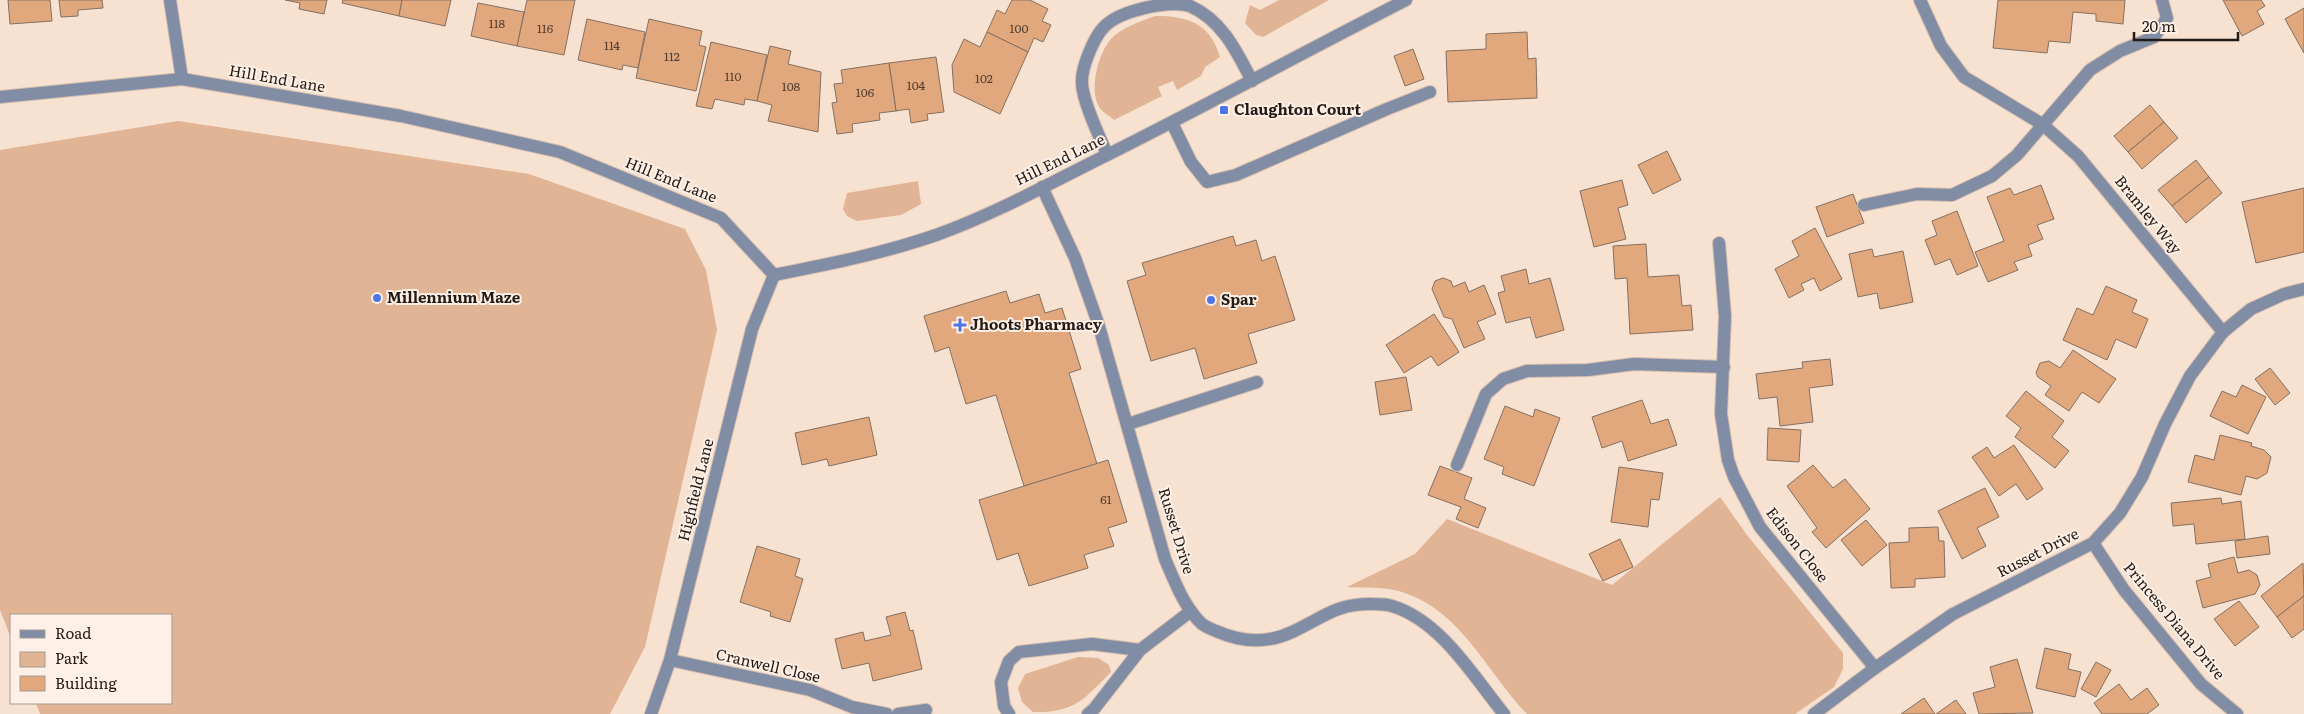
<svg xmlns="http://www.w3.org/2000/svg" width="2304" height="714" font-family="Literata,serif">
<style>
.green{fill:#e0b494}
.building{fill:#e2a87d;stroke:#847062}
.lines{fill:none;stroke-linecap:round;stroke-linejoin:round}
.minor-casing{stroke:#d1bdaf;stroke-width:14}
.minor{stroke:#818ca5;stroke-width:12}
.poi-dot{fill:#4d75e8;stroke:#fef0e6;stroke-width:2}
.labels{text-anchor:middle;stroke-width:4;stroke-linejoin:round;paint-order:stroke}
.number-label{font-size:12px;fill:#533e2f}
.street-label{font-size:15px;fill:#231b15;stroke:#fef0e6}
.poi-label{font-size:15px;font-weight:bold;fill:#231b15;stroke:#fef0e6;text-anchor:start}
</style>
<rect width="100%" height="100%" fill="#f7e1d1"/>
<g class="green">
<path d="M1279,0H1329L1263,37L1256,35L1245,23L1250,5L1260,10Z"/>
<path d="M1155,16C1188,16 1210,23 1220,57L1205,67L1201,76L1177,90L1173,81L1158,87L1162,96L1114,120C1110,116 1102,112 1099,107C1089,89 1098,55 1110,40C1120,28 1141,21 1155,16Z"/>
<path d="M178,121L529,174L685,229L706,270L717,330L645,647L610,714H40L36,703H171V615H11V638L0,610V150Z"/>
<path d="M918,181L921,204L901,215L857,221L847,216L843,209L847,193Z"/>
<path d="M1720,497L1747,535L1843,653V669L1834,687L1795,714H1527C1484,669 1457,601 1389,589C1376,587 1361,588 1347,587L1415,554L1447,519L1612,585Z"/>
<path d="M1078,657L1098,658L1109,665L1111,672C1084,699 1075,713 1033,712L1022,702L1018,688L1025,674Z"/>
</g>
<g class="building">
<path d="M8,0H50L52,21L10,24Z"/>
<path d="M59,0H102L103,8L78,10V16L61,17Z"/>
<path d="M285,0H327L324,14L299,9L300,3Z"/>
<path d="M343,0H402L399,16L342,3Z"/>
<path d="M402,0H451L445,26L399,16Z"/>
<path d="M527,0H575L564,55L517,46Z"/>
<path d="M1012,0H1030L1048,9L1042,21L1051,25L1043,42L1034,38L1028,52L987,32L997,10L1005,14Z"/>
<path d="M1998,0H2125L2123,24L2096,21V14L2073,12L2070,43L2049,41L2047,53L1993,48Z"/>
<path d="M2223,0H2261L2265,6L2257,11L2264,24L2242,36Z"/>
<path d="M478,3L524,12L517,46L471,36Z"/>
<path d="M2304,8V53L2285,19Z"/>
<path d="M587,19L645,32L638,68L623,65L622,70L578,60Z"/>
<path d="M649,19L702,31L699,45L706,47L696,91L636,78Z"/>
<path d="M987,32L1028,52L1000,114L954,92L952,65L964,39L980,47Z"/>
<path d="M1527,32L1528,59L1536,58L1537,98L1448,102L1446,51L1486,49V34Z"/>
<path d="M711,42L767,55L757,101L745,99L744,105L715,99L712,109L696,106Z"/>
<path d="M770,46L791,51L788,64L821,72L818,132L768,121L772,105L757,101Z"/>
<path d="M1413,49L1424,79L1405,86L1394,56Z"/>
<path d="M936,57L944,112L927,114L928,120L911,123L909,109L896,111L889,63Z"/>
<path d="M889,63L896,111L879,113L880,120L852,124L853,132L837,134L832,103L837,102L834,84L843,83L841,70Z"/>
<path d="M2150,105L2164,122L2128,152L2114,136Z"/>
<path d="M2164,122L2178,138L2142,169L2128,152Z"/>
<path d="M1667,151L1681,180L1653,194L1638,165Z"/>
<path d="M2196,160L2209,177L2172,206L2158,190Z"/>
<path d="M2209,177L2222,193L2186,223L2172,206Z"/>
<path d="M1622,180L1628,205L1618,208L1626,239L1594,247L1580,191Z"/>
<path d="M2041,185L2054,219L2037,225L2043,239L2028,245L2032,256L2014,262L2018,270L1988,282L1975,252L2004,241L1987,197L2010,188L2014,195Z"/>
<path d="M2304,188V252L2256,263L2242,202Z"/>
<path d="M1853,194L1864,223L1827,237L1816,207Z"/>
<path d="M1957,211L1978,266L1957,275L1950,259L1935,265L1925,240L1937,235L1932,221Z"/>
<path d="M1815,228L1842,279L1820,291L1814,278L1801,284L1804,290L1789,298L1775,269L1799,256L1792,241Z"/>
<path d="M1233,236L1236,246L1256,240L1262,261L1275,256L1295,320L1248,334L1257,363L1204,379L1195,348L1151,361L1127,281L1146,275L1142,263Z"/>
<path d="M1646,244L1648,277L1679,275L1682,306L1691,305L1693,330L1630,334L1627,278L1615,279L1613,246Z"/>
<path d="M1872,249L1874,257L1903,251L1913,302L1880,309L1877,293L1858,297L1849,254Z"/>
<path d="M1526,269L1529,284L1550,278L1564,330L1536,338L1530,317L1506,323L1498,293L1505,291L1501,276Z"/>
<path d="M1443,278L1451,281L1453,287L1465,282L1469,292L1484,285L1496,314L1477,322L1485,339L1464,348L1452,319L1444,317L1432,289L1435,281Z"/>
<path d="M2106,286L2137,300L2132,312L2148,319L2136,348L2116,339L2107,360L2063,340L2077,308L2093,315Z"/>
<path d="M1006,291L1010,303L1039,294L1045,313L1062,308L1081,369L1069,373L1097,464L1024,486L996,395L966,404L949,347L935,352L924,316Z"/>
<path d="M1434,314L1459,352L1438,366L1431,356L1404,373L1386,345Z"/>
<path d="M2073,350L2116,379L2099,403L2082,392L2069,411L2045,395L2051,386L2038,377L2036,373L2040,363L2049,361L2060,368Z"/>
<path d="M1830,359L1833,385L1809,388L1813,422L1780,426L1777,397L1759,399L1756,374L1803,368L1802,362Z"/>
<path d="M2270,368L2290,393L2275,405L2255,379Z"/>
<path d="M1406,377L1412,410L1380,415L1375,382Z"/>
<path d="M2242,385L2266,397L2248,434L2210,416L2222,391L2236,397Z"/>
<path d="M2026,391L2064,421L2052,437L2069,451L2055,468L2015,437L2021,428L2006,416Z"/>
<path d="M1642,400L1651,424L1668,419L1677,445L1628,461L1622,441L1602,448L1592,417Z"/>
<path d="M1505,406L1533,417L1535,409L1560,418L1534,486L1502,474L1504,467L1484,459Z"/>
<path d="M869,417L877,455L829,466L827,459L802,465L795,433Z"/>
<path d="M1768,428L1801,430L1799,462L1767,460Z"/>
<path d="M2220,435L2252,443L2251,446L2264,450L2271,457L2267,473L2257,479L2246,476L2241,495L2188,482L2195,455L2214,460Z"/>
<path d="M2014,445L2043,489L2027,500L2016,484L1999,496L1972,457L1987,447L1994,458Z"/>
<path d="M1108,460L1127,522L1108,528L1114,546L1084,555L1088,568L1029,586L1018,553L997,560L979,500Z"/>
<path d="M1813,465L1833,488L1845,479L1870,509L1826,548L1812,532L1817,528L1787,486Z"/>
<path d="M1440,466L1472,478L1464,499L1486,508L1478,528L1456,519L1461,507L1428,495Z"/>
<path d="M1619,467L1663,473L1659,500L1651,499L1648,527L1611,522Z"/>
<path d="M1985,488L1999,517L1977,528L1986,546L1962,559L1938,511Z"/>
<path d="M2221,498L2222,504L2241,501L2245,539L2196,544L2194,524L2173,526L2171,503Z"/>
<path d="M1866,520L1887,545L1862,566L1841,540Z"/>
<path d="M1938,527L1939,541H1944L1945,577L1915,579V587L1891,588L1889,543L1909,542V528Z"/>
<path d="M2268,536L2270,554L2237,558L2235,541Z"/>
<path d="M1620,539L1633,567L1603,581L1589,554Z"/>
<path d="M757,546L800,559L795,576L803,579L790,622L770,616L771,612L740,602Z"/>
<path d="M2234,557L2238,573L2249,570L2257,575L2260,585L2255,594L2203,608L2196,581L2211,577L2208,564Z"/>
<path d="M2303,563L2304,596L2277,617L2261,596Z"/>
<path d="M2304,596V629L2292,638L2277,617Z"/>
<path d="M2239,601L2259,627L2235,646L2214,619Z"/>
<path d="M905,612L910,631L913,630L922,669L873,681L869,663L842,669L835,639L863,632L865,641L891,635L886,617Z"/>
<path d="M2045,648L2071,654L2068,669L2081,672L2075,697L2036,688Z"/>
<path d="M2017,659L2033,713L1979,714L1973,693L1995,687L1990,667Z"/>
<path d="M2096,662L2111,670L2096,697L2081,689Z"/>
<path d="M2119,684L2131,700L2147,688L2159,705L2147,714H2102L2094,703Z"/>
<path d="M1924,698L1935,714H1901Z"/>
<path d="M1956,700L1966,714H1936Z"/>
</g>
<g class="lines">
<g class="minor-casing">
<g id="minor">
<path d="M170,0L182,79"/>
<path d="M1920,0L1941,46L1964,77L2042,124L2078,156L2223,332"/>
<path d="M0,97L182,79L401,116L560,152L721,218L774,275"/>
<path d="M1172,123L1191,162L1207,182L1236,175L1387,109L1430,92"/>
<path d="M1107,154C1100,138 1082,100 1082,83C1081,68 1094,37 1104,27C1120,10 1169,0 1190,6C1222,20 1237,52 1252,81"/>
<path d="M1042,187L1075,258L1098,323L1165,559C1175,582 1184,607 1202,624C1206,627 1211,629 1216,631C1241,642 1267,644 1292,632C1323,618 1336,603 1373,604C1379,604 1386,604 1392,606C1441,621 1473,676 1504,714"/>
<path d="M1864,205L1917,194L1952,195L1992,176L2017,155L2090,70L2120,51L2154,37L2167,18L2162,0"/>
<path d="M1719,243L1725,316L1721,414L1728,460L1734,477L1760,527L1875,668"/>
<path d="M774,275C830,264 885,253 939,234C997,213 1052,182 1107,155C1207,105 1306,51 1406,0"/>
<path d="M1128,424L1257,382"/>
<path d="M1457,465L1486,394L1503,379L1527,371L1588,370L1634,364L1724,367"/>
<path d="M2093,543L2124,590L2201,684L2237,714"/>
<path d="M670,660L810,690L852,707L887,714"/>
<path d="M651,714L670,660L752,329L774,275"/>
<path d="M898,714L926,710"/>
<path d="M1009,714L1004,706L1001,682L1009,661L1019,652L1092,644L1140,650"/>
<path d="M1088,714L1094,709L1140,650L1191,611"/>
<path d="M1814,714L1875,668L1953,614L2093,543L2120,513L2142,477L2165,424L2190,376L2223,332L2251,309L2284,294L2304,289"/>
</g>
</g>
<use href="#minor" class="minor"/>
</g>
<g class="poi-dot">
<rect x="1219" y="105" width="10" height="10" rx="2.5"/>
<circle cx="377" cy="298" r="5"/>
<circle cx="1211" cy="300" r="5"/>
<path d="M957.5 317.5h5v5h5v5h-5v5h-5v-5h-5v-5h5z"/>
</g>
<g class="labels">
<g class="number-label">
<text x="497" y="28">118</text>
<text x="545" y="33">116</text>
<text x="1019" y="33">100</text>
<text x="612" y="50">114</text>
<text x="672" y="61">112</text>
<text x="733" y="81">110</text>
<text x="984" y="83">102</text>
<text x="916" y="90">104</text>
<text x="791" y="91">108</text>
<text x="865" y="97">106</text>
<text x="1106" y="504">61</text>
</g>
<g class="street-label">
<text transform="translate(277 79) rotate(10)" y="5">Hill End Lane</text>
<text transform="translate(1060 160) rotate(-26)" y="5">Hill End Lane</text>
<text transform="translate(671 180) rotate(22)" y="5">Hill End Lane</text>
<text transform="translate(2148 215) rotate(51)" y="5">Bramley Way</text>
<text transform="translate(696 490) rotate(-76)" y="5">Highfield Lane</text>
<text transform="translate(1176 531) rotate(73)" y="5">Russet Drive</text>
<text transform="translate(1797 545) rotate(52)" y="5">Edison Close</text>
<text transform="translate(2038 553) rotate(-27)" y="5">Russet Drive</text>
<text transform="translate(2174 621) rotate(50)" y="5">Princess Diana Drive</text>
<text transform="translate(768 666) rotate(13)" y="5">Cranwell Close</text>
</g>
<g class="poi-label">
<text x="1234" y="115">Claughton Court</text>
<text x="387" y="303">Millennium Maze</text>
<text x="1221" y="305">Spar</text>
<text x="970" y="330">Jhoots Pharmacy</text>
</g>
</g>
<rect x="10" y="614" width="162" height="90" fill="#fef0e6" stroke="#a69b92"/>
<rect x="20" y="630" width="25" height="8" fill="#818ca5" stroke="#a69b92"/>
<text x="55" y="639" font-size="15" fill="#231b15">Road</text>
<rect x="20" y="652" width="25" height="15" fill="#e0b494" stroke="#a69b92"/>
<text x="55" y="664" font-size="15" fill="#231b15">Park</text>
<rect x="20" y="676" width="25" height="15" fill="#e2a87d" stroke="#a69b92"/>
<text x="55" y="689" font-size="15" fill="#231b15">Building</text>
<path d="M2134 32v8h104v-8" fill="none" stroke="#231b15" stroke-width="2.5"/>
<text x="2142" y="32" font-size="15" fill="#231b15" stroke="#fef0e6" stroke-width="4" paint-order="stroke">20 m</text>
</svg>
